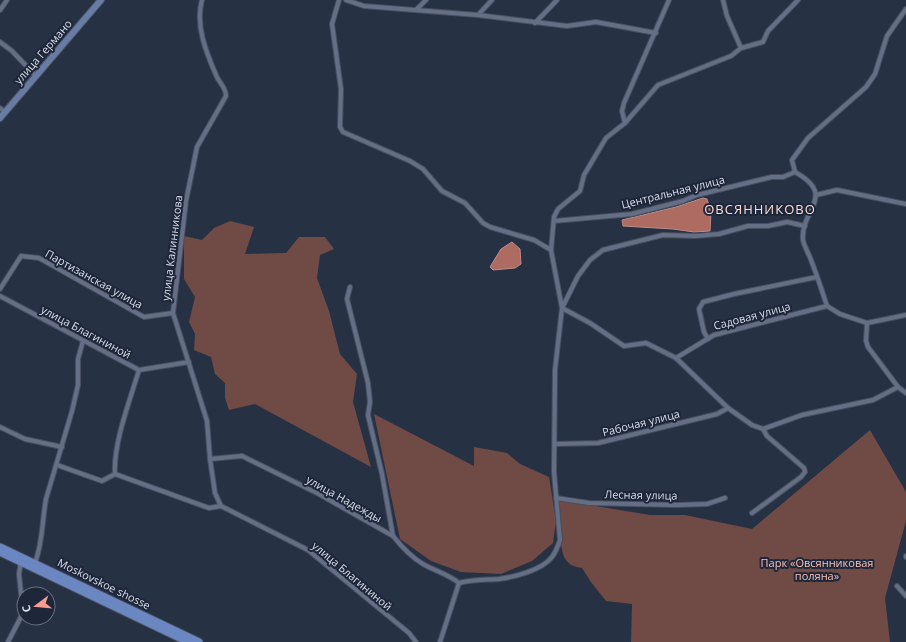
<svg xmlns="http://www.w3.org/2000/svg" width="906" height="642" font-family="'Open Sans',sans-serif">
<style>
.green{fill:#704a44}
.water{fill:#ae6b61;stroke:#ba8d8a}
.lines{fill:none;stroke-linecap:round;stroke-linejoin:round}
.street-casing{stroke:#484f60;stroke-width:6}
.secondary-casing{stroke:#484f60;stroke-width:8}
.primary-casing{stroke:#484f60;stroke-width:9}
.street{stroke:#646f85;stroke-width:4}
.secondary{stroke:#677ba3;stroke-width:6}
.primary{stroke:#6b87c1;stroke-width:7}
.labels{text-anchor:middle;stroke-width:4;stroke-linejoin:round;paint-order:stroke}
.street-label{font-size:11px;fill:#d7ddea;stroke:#1d2739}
.park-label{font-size:11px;fill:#fcc1b7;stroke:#1d2739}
.quarter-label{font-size:13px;letter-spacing:1px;fill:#fddad4;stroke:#1d2739}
</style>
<rect width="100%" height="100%" fill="#273144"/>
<g class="green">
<path d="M230,221L254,227L245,254L286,253L299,237H325L334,249L320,255L317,278L329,311L340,354L357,374L353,402L371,467L255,404L229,410L225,398V383L215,374L211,357L194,350L195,334L189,322L195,297L184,279V236L202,240L214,228Z"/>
<path d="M374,414L474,466V447L507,453L520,464L549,477L556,521L553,543L532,561L501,574L461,572L431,561L400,539Z"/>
<path d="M870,430L906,492V521L885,598L890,642H631L632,604L606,601L591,582L582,568C576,567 570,566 566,560C558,549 560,514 559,500L650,515H685L752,529Z"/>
</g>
<g class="water">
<path d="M703,198L707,199L711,211L710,231L694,232L673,229L623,226L622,220L676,207Z"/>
<path d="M512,242L520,249L521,264L515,268L493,270L490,267L501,249Z"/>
</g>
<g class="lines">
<g class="street-casing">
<g id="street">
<path d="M202,0C195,25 206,52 216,75C219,83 226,87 226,96L197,147L186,201L173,313L207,421L210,459L215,493L221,506"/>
<path d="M339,0L332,24L341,89L340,127L343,132L410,161L423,169L442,191L465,203L483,223L490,227L534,240L551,250"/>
<path d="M346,0L364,6L478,15L567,26L596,22L656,33"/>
<path d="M723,0L727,16L741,48"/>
<path d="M417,9L426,0"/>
<path d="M0,10L7,0"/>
<path d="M478,15L492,0"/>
<path d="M535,23L557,0"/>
<path d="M0,42L12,51L36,76"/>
<path d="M0,108L5,112"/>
<path d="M625,123L658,85L731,56L741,48L763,42L768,31L798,0"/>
<path d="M816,195L837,190L906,204"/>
<path d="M554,221L632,214L683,201L697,195L772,177H783L795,172"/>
<path d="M350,287L347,299L368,383L370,402L368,415L382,474L393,536"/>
<path d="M0,289L21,256L39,258L144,317L173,313"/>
<path d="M0,296L139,370C130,400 113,444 115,474L209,508L221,506L308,550L409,633L416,642"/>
<path d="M827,306C822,291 817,275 811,260C809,254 804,246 803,240C800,210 838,196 795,172L792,160L808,138L866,87L875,74L887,36L906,9"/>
<path d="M867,323L866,341L868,347L898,387L906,393"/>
<path d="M708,339L704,332L699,309L703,302L734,294L817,277"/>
<path d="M676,358L714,335L827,306L840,314L867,323L906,315"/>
<path d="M139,370L189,362"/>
<path d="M0,427L25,439L62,447"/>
<path d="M763,429L802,415L873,400L898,387"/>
<path d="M555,444L598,443L717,414L728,408"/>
<path d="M210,459L242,456L317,493L393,536C401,546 411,557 423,564C435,571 448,574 459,583"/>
<path d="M57,465L102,481L115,474"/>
<path d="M556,498L589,503L677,505L707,504L725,498"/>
<path d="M752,513L801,477L805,472L804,468L767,436L763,429L752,425L728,408L676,358L646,343L624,346L590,323L562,308L578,276L590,260L603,250L663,235L695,236L719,234L748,226H768L787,222L805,226"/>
<path d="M906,556V557"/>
<path d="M35,563C43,542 42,521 46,499L72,411L78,385V359L83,341"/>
<path d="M459,583C473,579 486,580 499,579C515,577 542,570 552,557C556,552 558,546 560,540L554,472L555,370L562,308L551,250L554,217L558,209L580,191L584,175L606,138L625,123L622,111L624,103L669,0"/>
<path d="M897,586L906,596"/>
<path d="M8,642L23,613L19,574L21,561"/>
<path d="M440,642L459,583"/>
</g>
</g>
<g class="secondary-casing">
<path id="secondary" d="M0,118L101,0"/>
</g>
<g class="primary-casing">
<g id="primary">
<path d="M0,547L199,642"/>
<path d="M0,552L188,642"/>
</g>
</g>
<use href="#street" class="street"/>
<use href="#secondary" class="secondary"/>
<use href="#primary" class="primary"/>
</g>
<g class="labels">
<g class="street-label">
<text transform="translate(43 52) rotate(-49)" y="4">улица Германо</text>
<text transform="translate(673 192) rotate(-14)" y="4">Центральная улица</text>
<text transform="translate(172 248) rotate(-83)" y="4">улица Калинникова</text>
<text transform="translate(94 279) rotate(29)" y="4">Партизанская улица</text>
<text transform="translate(752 316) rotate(-15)" y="4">Садовая улица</text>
<text transform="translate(86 332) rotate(28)" y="4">улица Благининой</text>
<text transform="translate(641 423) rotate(-14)" y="4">Рабочая улица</text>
<text transform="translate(641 495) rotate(1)" y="4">Лесная улица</text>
<text transform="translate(344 499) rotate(29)" y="4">улица Надежды</text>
<text transform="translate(352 576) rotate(40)" y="4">улица Благининой</text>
<text transform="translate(104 584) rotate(26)" y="4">Moskovskoe shosse</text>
</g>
<g class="park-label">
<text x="817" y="567">Парк «Овсянниковая<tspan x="817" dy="13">поляна»</tspan></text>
</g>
<g class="quarter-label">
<text x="760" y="214">ОВСЯННИКОВО</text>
</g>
</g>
<g transform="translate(36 606) rotate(254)"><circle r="19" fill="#1d2739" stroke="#677080"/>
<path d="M0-3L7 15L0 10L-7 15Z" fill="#f59d8f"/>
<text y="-6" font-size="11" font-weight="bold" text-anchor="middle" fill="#d7ddea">С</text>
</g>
</svg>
